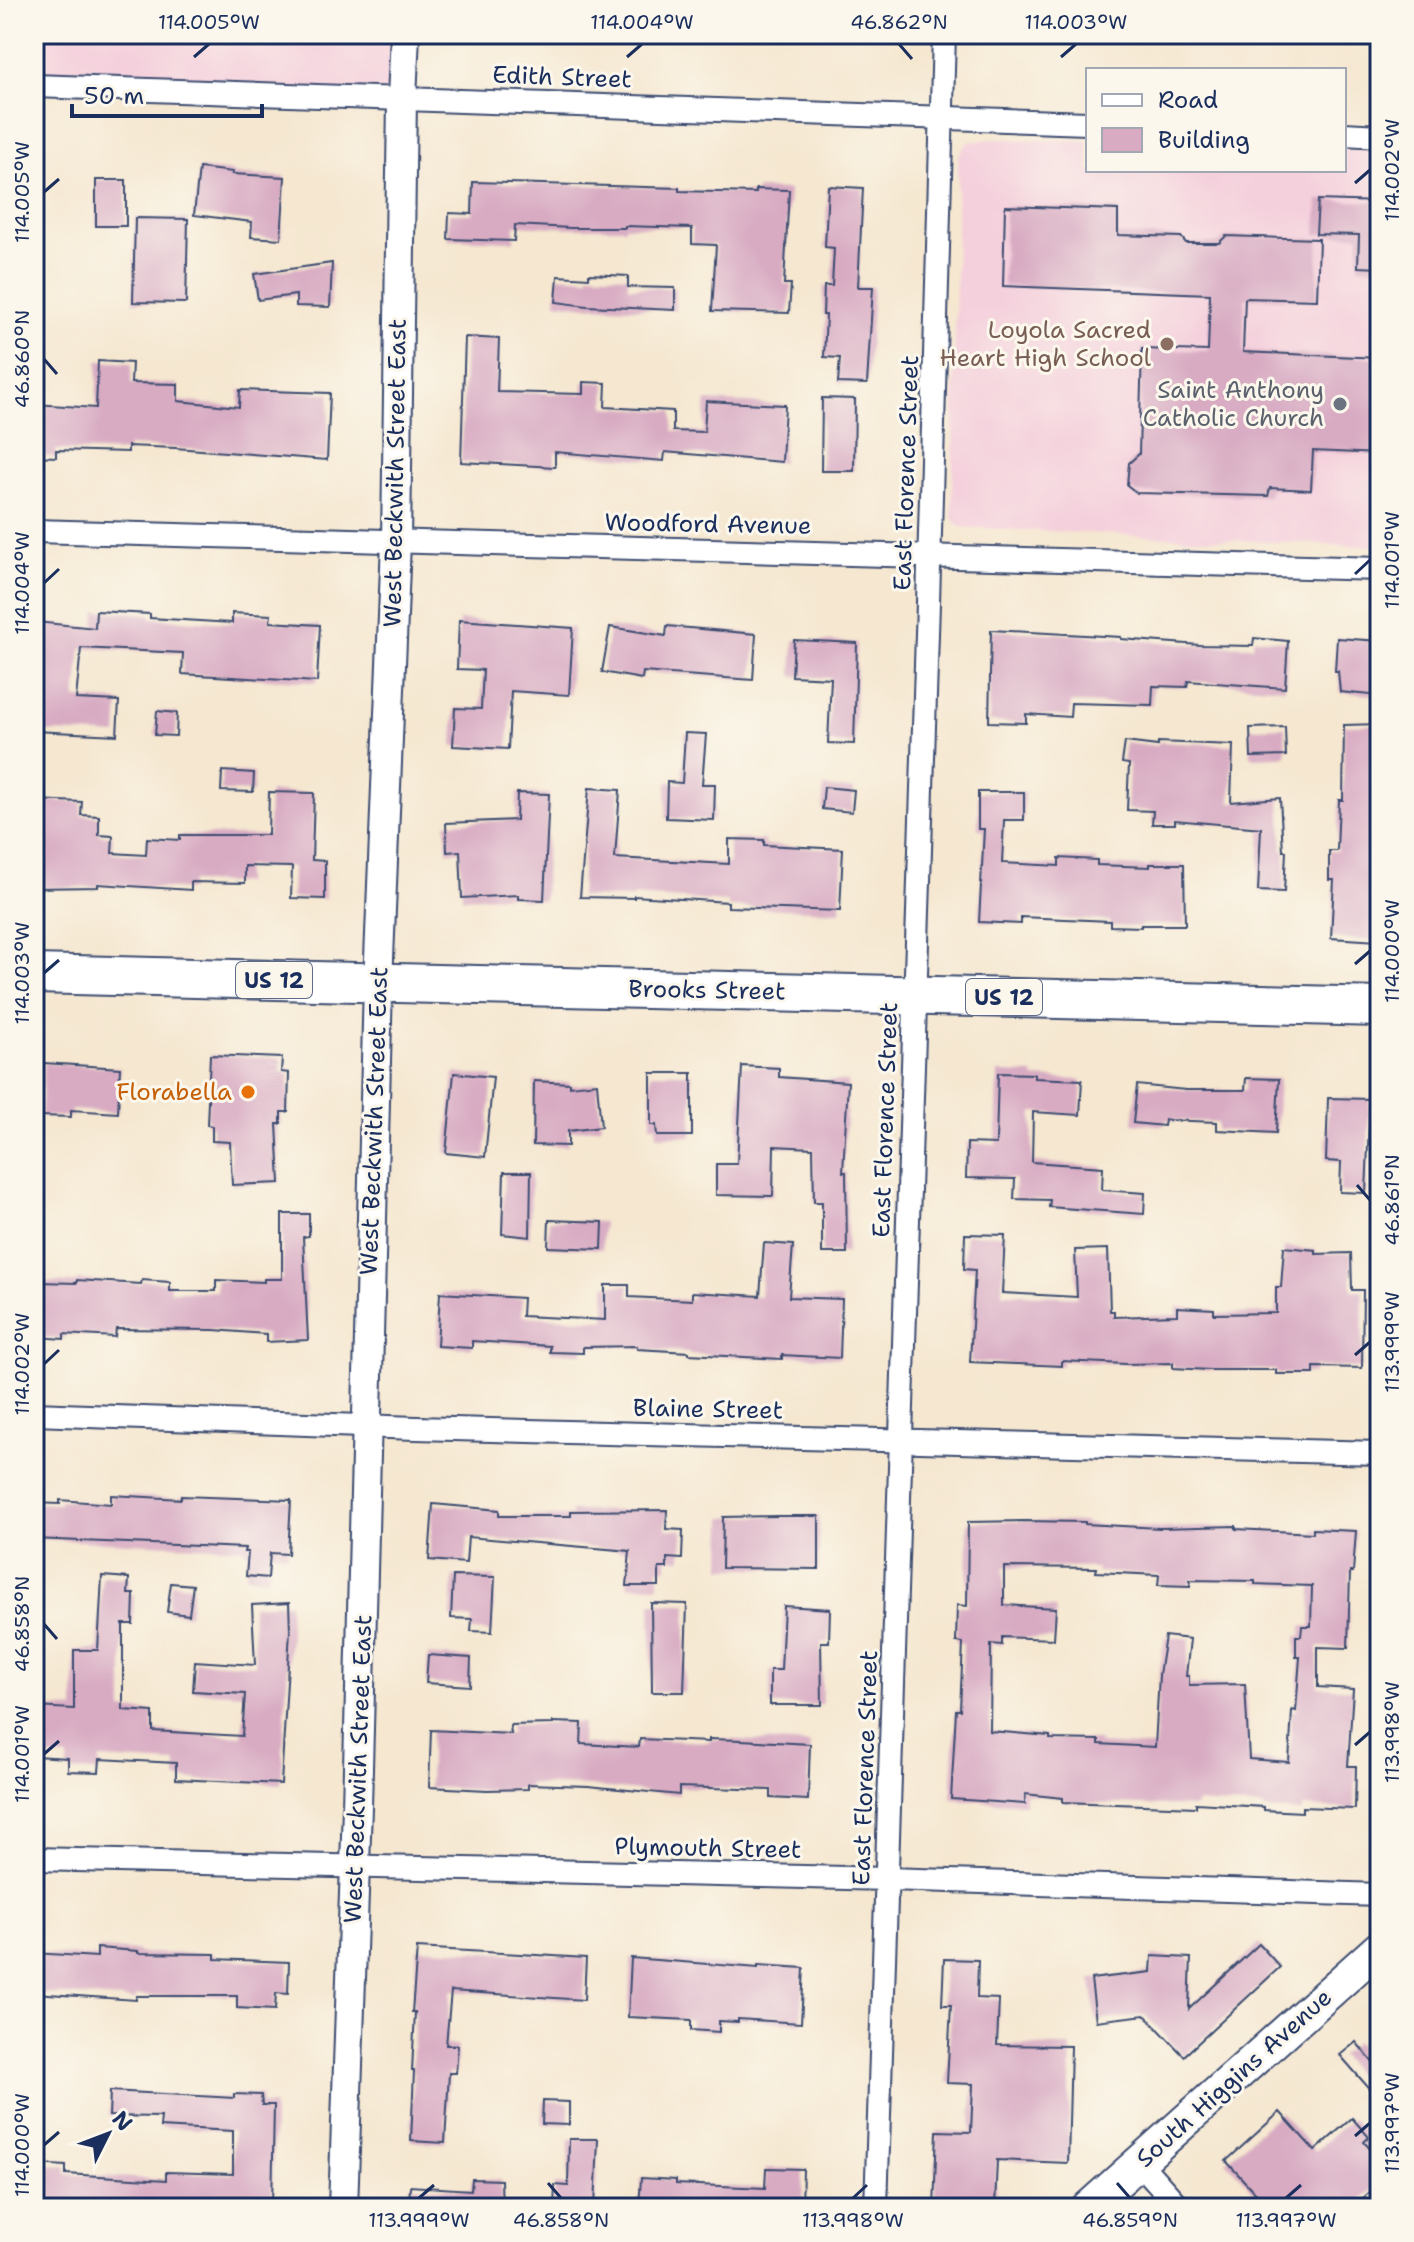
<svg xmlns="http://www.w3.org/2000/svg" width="1414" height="2242" font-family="'Shantell Sans',sans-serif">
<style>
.built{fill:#f4cfdc}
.building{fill:#d8abc3;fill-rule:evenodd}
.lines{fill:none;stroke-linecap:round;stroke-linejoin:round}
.minor-casing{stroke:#3c4b6f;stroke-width:26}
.tertiary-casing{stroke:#3c4b6f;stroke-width:32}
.secondary-casing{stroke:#3c4b6f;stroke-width:36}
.trunk-casing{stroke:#3c4b6f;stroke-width:42}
.minor{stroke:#fff;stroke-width:22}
.tertiary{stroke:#fff;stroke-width:28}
.secondary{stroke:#fff;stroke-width:32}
.trunk{stroke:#fff;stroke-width:38}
.ticks{fill:none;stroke:#1b2f5e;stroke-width:3}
.education-dot{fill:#8d6e63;stroke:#fbf7ec;stroke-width:3}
.worship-dot{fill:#6b7280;stroke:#fbf7ec;stroke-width:3}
.food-dot{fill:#e8710a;stroke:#fbf7ec;stroke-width:3}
.labels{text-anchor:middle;stroke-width:6;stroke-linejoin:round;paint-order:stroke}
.shield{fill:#fbf7ec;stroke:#5e6b89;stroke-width:2}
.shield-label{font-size:22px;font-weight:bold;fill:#1b2f5e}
.street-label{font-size:24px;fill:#1b2f5e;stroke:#fbf7ec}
.education-label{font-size:24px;fill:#785e54;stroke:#fbf7ec;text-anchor:end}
.worship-label{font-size:24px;fill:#5b616d;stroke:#fbf7ec;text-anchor:end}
.food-label{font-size:24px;fill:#c56008;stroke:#fbf7ec;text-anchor:end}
.neatline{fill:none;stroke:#1b2f5e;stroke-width:3}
.ticks-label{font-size:20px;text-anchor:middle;fill:#1b2f5e}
</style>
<rect width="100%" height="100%" fill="#fbf7ec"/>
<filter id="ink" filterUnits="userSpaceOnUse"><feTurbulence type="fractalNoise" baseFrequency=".0125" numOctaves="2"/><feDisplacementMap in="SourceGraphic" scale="16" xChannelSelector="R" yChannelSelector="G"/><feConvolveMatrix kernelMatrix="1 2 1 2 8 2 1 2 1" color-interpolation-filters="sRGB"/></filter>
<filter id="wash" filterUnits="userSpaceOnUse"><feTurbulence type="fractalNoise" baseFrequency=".006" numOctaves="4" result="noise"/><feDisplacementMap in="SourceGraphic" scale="32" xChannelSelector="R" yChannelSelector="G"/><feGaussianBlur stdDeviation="1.8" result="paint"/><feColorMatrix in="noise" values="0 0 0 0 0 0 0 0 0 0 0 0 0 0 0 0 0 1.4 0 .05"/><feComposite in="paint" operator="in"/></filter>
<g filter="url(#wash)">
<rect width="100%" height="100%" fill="#f5e7d0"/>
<g class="built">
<path d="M34,34H404L402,98L34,86Z"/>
<path d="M993,139L1088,141V170H1344V147L1380,148V547L960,527L952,518L958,156L968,142Z"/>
</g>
<g id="blocks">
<g class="building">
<path d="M199,168L233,172L232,174L285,177L281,239L251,237L252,222L194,215Z"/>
<rect x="96" y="180" width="30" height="46"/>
<path d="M473,182L679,188V191L756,193V189L789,190L784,284H791L789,313L712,311L716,245L692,244V228L625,226V228H571L515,225L514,241L448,239L449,213L472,214Z"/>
<path d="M828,186L863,188L858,287H873L867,384L838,383L840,358L824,357L826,315H823L824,286H832L834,248L825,247Z"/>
<path d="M1318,200L1380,202V268L1358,267L1359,235L1316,234Z"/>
<path d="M1005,206L1118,210V235L1181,237L1186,243H1219L1226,236L1319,239L1317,300L1245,298L1243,352L1380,358V454L1313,451L1311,490L1270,488L1268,496L1137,493L1127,485L1129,463L1139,454L1142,349L1208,351L1210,294L1003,286Z"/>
<path d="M135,218L188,219L186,303L133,302Z"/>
<path d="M332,263L330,307L296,306V295L258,300L254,274Z"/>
<path d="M589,274L628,276V287L675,288V310L587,306L556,302L558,276L589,278Z"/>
<path d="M465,337L499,339L497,392L583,394V382L606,383L605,407L673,411V431L704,432L706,401L785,405L782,462L665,452L664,461L555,452V467L461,462Z"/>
<path d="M98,361L132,363L131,383L178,384V401L239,407L240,390L330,393L327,460L175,448L128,446V452L56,450V457L34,456V404L96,408Z"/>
<path d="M822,398L855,399L854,471H821Z"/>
<path d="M96,611L150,614V618L232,623V613L271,615L270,622L320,625L317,682L182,674L183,653L81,648L76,699L119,701L117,735L34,731L36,622L95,628Z"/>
<path d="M459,620L573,628L569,695L511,691L508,749L453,746L455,708L481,709L483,670L457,669Z"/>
<path d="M667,626L756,634L753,680L643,672L642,679L602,672L610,627L666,636Z"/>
<path d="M991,630L1121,637V639L1200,645L1253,646L1254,638L1288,641L1285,688L1188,681L1187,687L1153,686L1152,705L1071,703L1070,717L1026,714V723L989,722Z"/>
<path d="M1337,638L1380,641V696L1340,692L1338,671H1335Z"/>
<path d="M794,640L857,643L854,744L828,743L831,678L792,676Z"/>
<path d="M157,711L177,713L176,736L155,735Z"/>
<path d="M1380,724L1378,941L1331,938L1334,880H1329V851H1337L1339,800H1343L1344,725Z"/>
<path d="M1285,727L1286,756L1251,757L1250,728Z"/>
<path d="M685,733L706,734L702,784H715L714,820L666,818L667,782L682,783Z"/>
<path d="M1125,742L1158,746V742L1233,745L1231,802L1280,798L1283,851H1286L1284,892L1258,891L1261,828L1175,820V824H1152L1153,811L1127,810L1129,764L1122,763Z"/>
<path d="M222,771L254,773L253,792L221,791Z"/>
<path d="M824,787L854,790L852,812L822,809Z"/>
<path d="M589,788L620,790L615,858L729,864V839L764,840V845L843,849L840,911L728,907V902L634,896V898L580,897Z"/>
<path d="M269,792L314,793L312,860L325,861V899L291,898L292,867L245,866V883L191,882V890L98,884V887L34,888V800L82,802L81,815L99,816V835L113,836L112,853L146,855L147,838L180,840V835H268Z"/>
<path d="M978,792H1024V820H1004L1002,863L1059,866V858L1097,860V865L1150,867V864H1184L1185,925H1141V927L1110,926V921L1021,917V924L979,922L984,829H978Z"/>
<path d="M517,793L549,794L544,900L518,899V895L462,898L460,851L447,852L446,823L516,820Z"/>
<path d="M210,1055L282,1058L281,1072L289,1073L288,1112H281V1124H277L280,1183L232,1185L230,1142L212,1141V1126L207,1125Z"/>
<path d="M44,1063L120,1068L118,1113L71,1110V1117L41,1116Z"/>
<path d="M742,1066L779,1068V1077L848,1082L843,1172H846L847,1253H822V1202H814L813,1148L774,1146L773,1196L716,1195V1164H737Z"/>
<path d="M454,1073L493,1077L485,1157L446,1153Z"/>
<path d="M651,1073H692V1136H657L656,1125H651Z"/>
<path d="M998,1073L1034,1074V1078L1082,1080L1080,1115L1033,1112L1032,1162L1103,1167L1102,1190L1145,1193L1144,1214L1049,1207L1050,1200L1014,1199L1015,1179L966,1178L967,1143L996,1144Z"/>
<path d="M1246,1078L1279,1079L1276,1133L1217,1130V1122L1165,1120L1164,1126L1133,1123L1137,1085L1186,1090H1245Z"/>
<path d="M534,1081L570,1083V1086L597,1083L601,1127L568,1131V1146L533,1145Z"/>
<path d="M1328,1098L1370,1099L1366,1193L1340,1192L1341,1162L1326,1161Z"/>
<path d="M504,1172H531L530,1237L502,1234Z"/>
<path d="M282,1214H309V1236L303,1237L308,1340L266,1342V1334L214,1330L116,1329L115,1337L64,1334V1339L36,1337L39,1282L77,1283V1280L141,1284L142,1280L170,1282V1291H216V1280L264,1282V1279H282Z"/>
<path d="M549,1220L603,1222L602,1249L548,1247Z"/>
<path d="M965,1234L1005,1235L1002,1293L1077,1297L1075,1250L1108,1249L1110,1311H1114V1317L1177,1315V1307L1214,1309V1314L1276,1313V1287H1281L1284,1247L1316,1250V1254L1351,1253L1352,1290H1363L1362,1368L1314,1367V1374H1276V1370H1210L1173,1368V1363L1126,1364L1062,1361V1366L970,1362L975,1270L964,1269Z"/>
<path d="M764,1243L793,1245L789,1297L842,1299L840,1358L782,1355V1359L689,1354V1352L637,1349V1346L583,1347V1353L550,1352V1346L472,1341V1348L437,1346L440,1293L523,1298L522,1316L605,1320V1285H629V1297L692,1300V1292L760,1296Z"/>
<path d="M111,1495L181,1499V1496L291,1500L288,1554L270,1553L268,1578L246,1576L248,1552H244L245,1548L34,1539V1503L60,1504V1500L111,1504Z"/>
<path d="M433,1504L499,1510V1516H571V1511L667,1510L666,1529L683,1530L682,1559L667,1558V1568H659V1586H627L630,1551L468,1537L466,1563L429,1560Z"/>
<path d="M779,1516H819V1569L722,1568L723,1517Z"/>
<path d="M1025,1521L1085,1522V1524L1160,1528L1236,1526V1529L1313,1533V1529L1356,1531L1353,1572H1350L1348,1648L1318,1647V1687L1353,1689L1348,1766H1356L1355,1809L1302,1807V1812L1264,1810V1807L1196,1803V1807L1063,1802V1798L1025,1794V1804L951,1799L956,1710H960L963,1643L956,1642L957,1605L967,1606L968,1522ZM1004,1567L1097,1568L1096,1572L1159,1575L1158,1585L1190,1586V1580L1255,1581V1584L1312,1586L1311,1626H1302L1301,1636H1296V1657H1300L1296,1711L1292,1710L1289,1762L1249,1759L1245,1684L1189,1685V1676H1186L1190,1639L1165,1636L1159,1675L1155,1747L1099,1744V1740L1050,1739V1736L990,1731L991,1644L1002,1645V1637L1054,1639L1056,1608L1004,1605Z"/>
<path d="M102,1576L129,1578L128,1594H134L133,1624H123V1710L153,1712V1731L242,1736L245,1694L193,1691L195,1661L255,1665L252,1605L289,1603L290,1630L281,1784L176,1779V1763L100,1759L99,1772L68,1771V1758L34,1756V1707L74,1709V1650H98Z"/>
<path d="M453,1576L495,1577L492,1632L471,1631L472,1619L451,1618Z"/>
<path d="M171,1583L193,1585L189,1615L167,1612Z"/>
<path d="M651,1603L687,1604L684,1692H652Z"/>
<path d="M784,1606L830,1609L829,1642H821L822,1705H770V1670H781Z"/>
<path d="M428,1655L471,1658L470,1686L426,1683Z"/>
<path d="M553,1722L582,1723L581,1744L639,1747L640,1739L709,1742V1739L741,1740L810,1744L808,1800L771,1798V1790L679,1787V1795L588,1786L528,1784V1789L487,1790L429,1787L431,1730L511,1734L510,1725L553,1724Z"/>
<path d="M1259,1944L1280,1967L1184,2056L1145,2015L1096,2021L1091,1979L1151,1972L1152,1956L1191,1958L1189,2009Z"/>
<path d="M97,1948L138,1951V1953L215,1954V1959L289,1962L288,1994L276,1993L275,2010L237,2008V1996H136V2000L34,1993V1953L97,1957Z"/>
<path d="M417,1948L586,1958L584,2000L451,1991L446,2045H458L456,2073H449L445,2143L411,2141L414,2071H412L415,2012H412Z"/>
<path d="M631,1958L758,1968V1965L804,1968L801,2023L738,2019V2022L719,2021V2032L691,2030V2020L628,2017Z"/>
<path d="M944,1959L978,1960L977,1998L999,1999L997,2045L1071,2046L1068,2163L997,2160L995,2208H934L937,2131L971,2132L973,2084L947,2083L951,2005H942Z"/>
<path d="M1356,2042L1380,2071V2101L1340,2055Z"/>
<path d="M110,2091L234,2098V2094L261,2095L262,2105H274L272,2208H34V2164L66,2166V2174L166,2180V2172L233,2174V2131L160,2127L161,2117L109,2116Z"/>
<path d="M543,2101L569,2102V2125L542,2124Z"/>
<path d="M1280,2112L1315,2151L1352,2118L1369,2137L1364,2142L1380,2160V2183L1352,2208H1269L1226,2161Z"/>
<path d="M569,2139H598L595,2208H554L555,2185L568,2186Z"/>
<path d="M766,2168L803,2169L802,2208H639L641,2178L676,2180V2184L765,2188Z"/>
<path d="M472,2179L501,2180L502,2208H409L410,2186L471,2190Z"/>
</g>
</g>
</g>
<g filter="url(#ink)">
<use href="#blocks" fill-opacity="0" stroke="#3c4b6f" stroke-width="2"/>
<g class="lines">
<g class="minor-casing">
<g id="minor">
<path d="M34,86L1088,123"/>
<path d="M1344,134L1380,136"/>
<path d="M34,531L1380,569"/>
<path d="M34,1414L416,1428L1380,1453"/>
<path d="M34,1859L888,1879L1380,1895"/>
<path d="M1139,2162L1180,2208"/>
<path d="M876,2208L928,603L944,34"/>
</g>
</g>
<g class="tertiary-casing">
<path id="tertiary" d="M343,2208L357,1807L378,983L396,542L402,98L405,34"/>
</g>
<g class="secondary-casing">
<path id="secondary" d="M1088,2208L1380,1947"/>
</g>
<g class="trunk-casing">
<path id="trunk" d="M34,974L1380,1007"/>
</g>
<use href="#minor" class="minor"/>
<use href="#tertiary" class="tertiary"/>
<use href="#secondary" class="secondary"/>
<use href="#trunk" class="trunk"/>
</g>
</g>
<path class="ticks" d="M899,44L912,59M194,57L209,44M627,57L642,44M1061,57L1076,44M1355,183L1370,170M44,192L59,179M44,359L57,374M1355,574L1370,560M44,583L59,569M1355,964L1370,951M44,973L59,960M1357,1185L1370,1200M1355,1355L1370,1342M44,1364L59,1350M44,1624L57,1639M1355,1745L1370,1732M44,1754L59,1741M1355,2136L1370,2123M44,2145L59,2132M548,2183L561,2198M1117,2183L1130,2198M419,2198L434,2185M853,2198L867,2185M1286,2198L1301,2185"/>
<circle class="education-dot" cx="1167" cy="344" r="8"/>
<circle class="worship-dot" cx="1340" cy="404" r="8"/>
<circle class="food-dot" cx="248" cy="1092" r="8"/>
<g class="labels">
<g class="shield">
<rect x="236" y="962" width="76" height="36" rx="6"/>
<rect x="966" y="979" width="76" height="36" rx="6"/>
</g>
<g class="shield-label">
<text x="274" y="988">US 12</text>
<text x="1004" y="1005">US 12</text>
</g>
<g class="street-label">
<text transform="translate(562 77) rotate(2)" y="8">Edith Street</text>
<text transform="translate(395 473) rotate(-89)" y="8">West Beckwith Street East</text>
<text transform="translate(906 473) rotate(-88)" y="8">East Florence Street</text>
<text transform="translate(708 524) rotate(1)" y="8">Woodford Avenue</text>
<text transform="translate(707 990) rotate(1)" y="8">Brooks Street</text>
<text transform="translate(885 1120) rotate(-88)" y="8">East Florence Street</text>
<text transform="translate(374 1121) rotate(-88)" y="8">West Beckwith Street East</text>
<text transform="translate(708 1409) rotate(1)" y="8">Blaine Street</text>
<text transform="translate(865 1768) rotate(-88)" y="8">East Florence Street</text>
<text transform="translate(358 1769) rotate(-88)" y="8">West Beckwith Street East</text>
<text transform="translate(708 1848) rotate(1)" y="8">Plymouth Street</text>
<text transform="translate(1234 2078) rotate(-42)" y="8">South Higgins Avenue</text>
</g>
<g class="education-label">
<text x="1151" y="338">Loyola Sacred<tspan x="1151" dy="28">Heart High School</tspan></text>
</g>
<g class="worship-label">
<text x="1324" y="398">Saint Anthony<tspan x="1324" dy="28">Catholic Church</tspan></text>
</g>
<g class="food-label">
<text x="232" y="1100">Florabella</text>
</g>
</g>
<rect width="1414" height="2242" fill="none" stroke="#fbf7ec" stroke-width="88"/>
<rect x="1086" y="68" width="260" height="104" fill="#fbf7ec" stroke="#a1a7b3" stroke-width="2"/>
<rect x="1102" y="94" width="40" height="12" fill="#ffffff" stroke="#a1a7b3" stroke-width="2"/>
<text x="1158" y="108" font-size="24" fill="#1b2f5e">Road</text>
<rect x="1102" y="128" width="40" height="24" fill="#d8abc3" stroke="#a1a7b3" stroke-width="2"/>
<text x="1158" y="148" font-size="24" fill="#1b2f5e">Building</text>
<g transform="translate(108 2134) rotate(48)" stroke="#fbf7ec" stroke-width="6" paint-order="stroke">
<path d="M0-6L14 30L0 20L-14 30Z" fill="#1b2f5e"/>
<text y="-12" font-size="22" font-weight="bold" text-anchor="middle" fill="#1b2f5e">N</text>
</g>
<path d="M72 104v12h190v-12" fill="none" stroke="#1b2f5e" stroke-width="4"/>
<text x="84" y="104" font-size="24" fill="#1b2f5e" stroke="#fbf7ec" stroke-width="6" paint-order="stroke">50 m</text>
<rect x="44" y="44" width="1326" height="2154" class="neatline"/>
<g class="ticks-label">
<text x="209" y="29">114.005°W</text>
<text x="642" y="29">114.004°W</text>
<text x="899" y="29">46.862°N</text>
<text x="1076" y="29">114.003°W</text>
<text transform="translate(1392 170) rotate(-90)" y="7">114.002°W</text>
<text transform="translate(22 192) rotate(-90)" y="7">114.005°W</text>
<text transform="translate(22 359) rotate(-90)" y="7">46.860°N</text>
<text transform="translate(1392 560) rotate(-90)" y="7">114.001°W</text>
<text transform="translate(22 583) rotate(-90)" y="7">114.004°W</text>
<text transform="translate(1392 951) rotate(-90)" y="7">114.000°W</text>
<text transform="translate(22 973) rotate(-90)" y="7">114.003°W</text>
<text transform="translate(1392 1200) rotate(-90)" y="7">46.861°N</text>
<text transform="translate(1392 1342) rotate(-90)" y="7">113.999°W</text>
<text transform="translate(22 1364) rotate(-90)" y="7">114.002°W</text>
<text transform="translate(22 1624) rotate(-90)" y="7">46.858°N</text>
<text transform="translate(1392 1732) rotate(-90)" y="7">113.998°W</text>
<text transform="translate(22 1754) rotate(-90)" y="7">114.001°W</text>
<text transform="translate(1392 2123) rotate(-90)" y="7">113.997°W</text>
<text transform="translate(22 2145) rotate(-90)" y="7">114.000°W</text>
<text x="419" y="2227">113.999°W</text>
<text x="561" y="2227">46.858°N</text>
<text x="853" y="2227">113.998°W</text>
<text x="1130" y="2227">46.859°N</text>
<text x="1286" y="2227">113.997°W</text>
</g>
</svg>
